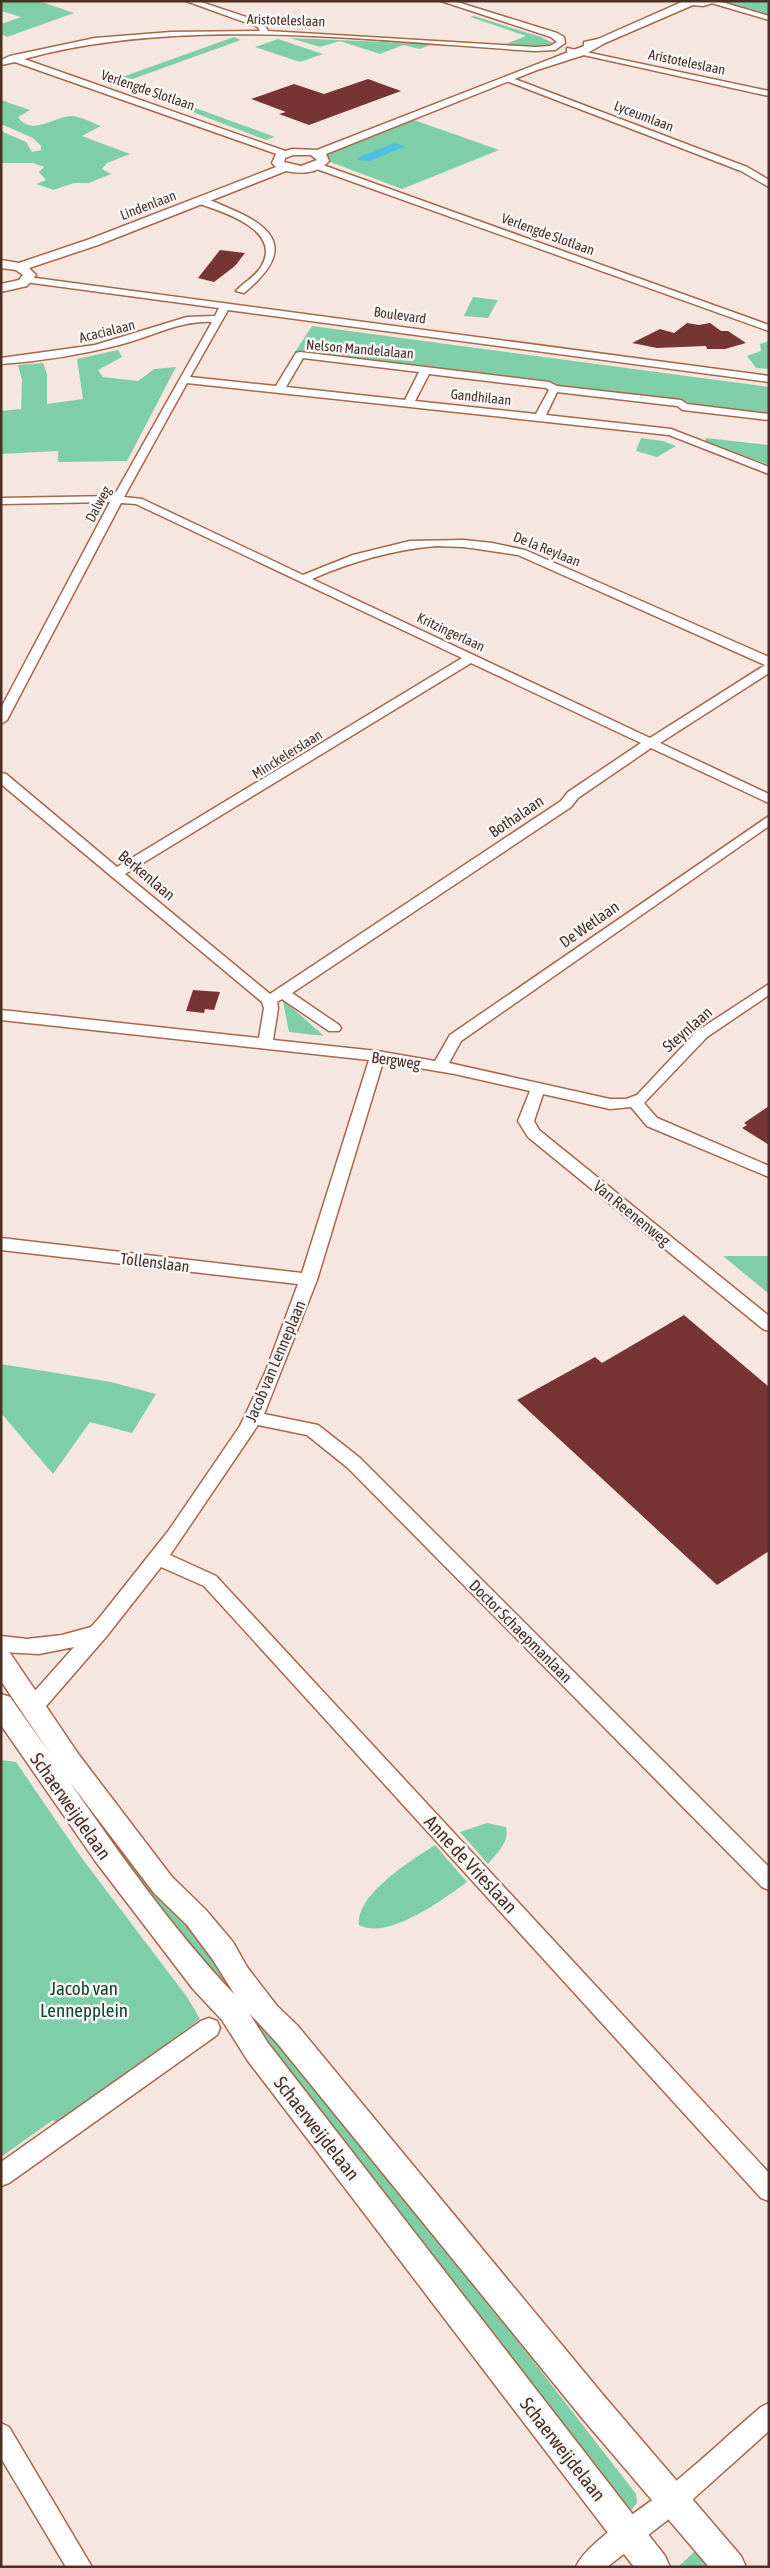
<svg xmlns="http://www.w3.org/2000/svg" width="770" height="2568" font-family="'Asap Condensed',sans-serif">
<style>
.green{fill:#7ecfa8}
.water{fill:#4fbfe2}
.building{fill:#773434}
.lines{fill:none;stroke-linecap:round;stroke-linejoin:round}
.minor-casing{stroke:#a9664c;stroke-width:3}
.tertiary-casing{stroke:#a9664c;stroke-width:3}
.minor{fill:#fff;fill-rule:evenodd}
.tertiary{fill:#fff;fill-rule:evenodd}
.labels{text-anchor:middle;stroke-width:5;stroke-linejoin:round;paint-order:stroke}
.far-street-label{font-size:14px;fill:#4d3024;stroke:#f7f7f7}
.street-label{font-size:16px;fill:#4d3024;stroke:#f7f7f7}
.near-street-label{font-size:19px;fill:#4d3024;stroke:#f7f7f7}
.near-park-label{font-size:19px;fill:#114731;stroke:#f7f7f7}
</style>
<rect width="100%" height="100%" fill="#f6e6e0"/>
<g class="green">
<path d="M1,1H39L74,13L7,37L1,34V24L21,17L1,11Z"/>
<path d="M713,1H769V17Z"/>
<path d="M474,16L541,37L553,43L541,48L503,45L526,36L470,17Z"/>
<path d="M234,37L241,40L124,82L275,137L266,140L111,81Z"/>
<path d="M290,38L433,44L420,49L403,45L380,54L340,41L320,47Z"/>
<path d="M278,39L323,54L300,62L255,47Z"/>
<path d="M1,100L30,110L18,117C31,137 56,116 71,116C80,116 93,123 101,126L82,136L130,154L107,163L102,169L111,174L89,183H74L53,190L36,184L46,180L39,172L44,167L33,163H1V131L26,142L32,152L41,150V146L33,138L1,124Z"/>
<path d="M414,120L499,150L402,189L328,161L326,154Z"/>
<path d="M473,297L498,300L488,318L464,316Z"/>
<path d="M312,326L769,387V413L692,406L688,402L560,388L553,383L295,352Z"/>
<path d="M769,341V369L756,368L747,356L761,351L760,344Z"/>
<path d="M118,350L122,357L98,370L103,377L138,381L154,369L176,367L127,461L58,462V451L1,454V411L21,409L22,380L18,365L43,363L47,374V404L83,399L77,359Z"/>
<path d="M641,438L663,441L676,446L657,457L636,451Z"/>
<path d="M706,438L769,445V465L705,442Z"/>
<path d="M288,999L289,1005L324,1036L289,1032L283,1001Z"/>
<path d="M723,1256H769V1294Z"/>
<path d="M1,1364L111,1382L156,1394L132,1433L90,1422L53,1474L1,1413Z"/>
<path d="M53,1758L197,1929L243,1996L233,2002L51,1770Z"/>
<path d="M1,1760L16,1762L81,1857L187,1997L200,2019L58,2125L53,2120L1,2157Z"/>
<path d="M487,1823L506,1827C510,1842 497,1853 488,1864L460,1832Z"/>
<path d="M435,1845L467,1882C444,1899 387,1941 359,1925C356,1894 412,1860 435,1845Z"/>
<path d="M251,2005L285,2040L636,2494L637,2503L631,2510H620L241,2012Z"/>
<path d="M696,2550L710,2567H678Z"/>
</g>
<path class="water" d="M395,143L405,146L370,161L358,160L359,157Z"/>
<g class="building">
<path d="M368,79L401,91L309,125L279,114L286,112L251,99L294,84L324,94Z"/>
<path d="M220,250L245,253L235,266L214,282L198,278Z"/>
<path d="M687,323L699,325L710,323L721,331H728L746,343L725,349H707L706,346L657,348L632,343L660,329L674,333Z"/>
<path d="M193,990L220,992L214,1010L205,1009L204,1013L186,1011Z"/>
<path d="M769,1106V1145L742,1128L747,1125L744,1123Z"/>
<path d="M684,1315L769,1387V1551L717,1585L517,1400L595,1357L602,1363Z"/>
</g>
<g class="lines">
<g class="minor-casing">
<g id="minor">
<path d="M186,1H198L264,23L268,31L535,47L550,46L557,42L551,37L441,1H454L557,33L564,37L565,43L555,50L535,51C372,41 183,15 24,59L288,152L289,154L285,157L15,62L1,65V60L10,56L95,38L171,32L260,31L258,27Z"/>
<path d="M718,1L769,16V20L708,2Z"/>
<path d="M567,48L769,91V96L570,52H567Z"/>
<path d="M507,76L747,167L769,180V187L741,171L504,80L503,78Z"/>
<path d="M314,164H320L769,325V331L314,168Z"/>
<path d="M197,199C208,197 223,206 233,210C287,233 286,258 244,293L236,291C244,282 255,277 261,267C284,230 221,211 197,203Z"/>
<path d="M28,277L769,376V382L228,310L190,377L276,386L296,353L300,352L549,382L557,386L681,400L687,404L769,414V420L683,410L677,406L557,392L546,415L671,429L769,467V474L669,435L187,383L124,497L142,499L303,575L353,555L410,541L464,540L492,543L525,550L769,657V673L660,743L769,794V803L651,748L578,798L571,807L292,993L339,1025L341,1028L339,1031H329L282,999L277,1002L278,1008L273,1040L377,1051L435,1061L450,1035L769,816V826L461,1041L449,1063L610,1099H626L637,1095L697,1031L769,984V995L707,1037L644,1103L657,1118L769,1166V1177L647,1126L631,1107L610,1109L543,1094L534,1121L539,1130L769,1316V1331L763,1329L528,1137L518,1121L530,1091L455,1074L383,1062L317,1280L264,1414L318,1425L360,1458L769,1867V1890L762,1887L348,1468L307,1435L258,1425L170,1555L216,1576L769,2173V2201L761,2198L204,1586L161,1567L106,1637L40,1713L33,1715L26,1713L23,1707L26,1701L74,1647L39,1654L1,1652V1636L27,1639L62,1635L91,1627L100,1617L169,1530L240,1426L265,1373L298,1284L1,1250V1238L302,1273L369,1060L1,1020V1010L259,1038L264,1008L262,1002L1,784V773L6,774L117,867L462,658L136,504L121,503L7,720L1,724V708L110,502L1,504V498L114,496L212,322C180,320 149,338 119,345C80,355 41,361 1,364V358L95,345L187,317L215,316L219,308L25,282L23,280ZM303,358L419,372L405,400L286,387ZM429,374L546,388L549,390L536,414L415,401ZM436,546L464,547L518,555L765,665L650,738L312,579C353,561 392,550 436,546ZM471,663L641,743L568,792L561,801L270,994L125,874Z"/>
<path d="M209,2018L217,2021L220,2028L217,2035L9,2183L1,2186V2162L201,2021Z"/>
<path d="M769,2403V2431L683,2508L607,2567H576C586,2542 643,2509 665,2490C698,2464 729,2434 761,2407Z"/>
<path d="M1,2423L9,2427L92,2567H66L1,2458Z"/>
</g>
</g>
<g class="tertiary-casing">
<g id="tertiary">
<path d="M684,1H719L703,6L693,5L605,43L584,55L537,70L326,154L329,161C318,174 301,174 286,171L98,245L29,268L36,275L27,286L1,292V284L19,280L23,275L16,270L1,268V260L19,263L90,239L276,167L272,163L276,154L292,149L317,150L584,46V42L598,39ZM293,155H311L317,160L301,166L284,162L285,158Z"/>
<path d="M1,1650L10,1653L79,1755L172,1877L205,1909L233,1942L247,1967L277,2006L297,2025L604,2396L741,2556L746,2567H709L582,2418L277,2043L249,2013L268,2043L665,2556L670,2567H634L248,2061L222,2020L193,1989L96,1862L1,1725V1694L10,1697L51,1755L1,1681ZM69,1781L154,1893L187,1925L213,1960L235,1995C173,1930 120,1854 69,1781Z"/>
</g>
</g>
<use href="#minor" class="minor"/>
<use href="#tertiary" class="tertiary"/>
</g>
<g class="labels">
<g class="far-street-label">
<text transform="translate(286 20) rotate(2)" y="5">Aristoteleslaan</text>
<text transform="translate(687 62) rotate(12)" y="5">Aristoteleslaan</text>
<text transform="translate(148 90) rotate(19)" y="5">Verlengde Slotlaan</text>
<text transform="translate(644 116) rotate(21)" y="5">Lyceumlaan</text>
<text transform="translate(148 205) rotate(-21)" y="5">Lindenlaan</text>
<text transform="translate(548 234) rotate(20)" y="5">Verlengde Slotlaan</text>
<text transform="translate(400 315) rotate(8)" y="5">Boulevard</text>
<text transform="translate(107 331) rotate(-14)" y="5">Acacialaan</text>
<text transform="translate(360 349) rotate(5)" y="5">Nelson Mandelalaan</text>
<text transform="translate(481 397) rotate(6)" y="5">Gandhilaan</text>
<text transform="translate(98 504) rotate(-62)" y="5">Dalweg</text>
<text transform="translate(547 549) rotate(22)" y="5">De la Reylaan</text>
<text transform="translate(451 632) rotate(25)" y="5">Kritzingerlaan</text>
<text transform="translate(287 754) rotate(-32)" y="5">Minckelerslaan</text>
</g>
<g class="street-label">
<text transform="translate(516 816) rotate(-34)" y="6">Bothalaan</text>
<text transform="translate(147 875) rotate(40)" y="6">Berkenlaan</text>
<text transform="translate(589 924) rotate(-35)" y="6">De Wetlaan</text>
<text transform="translate(687 1029) rotate(-41)" y="6">Steynlaan</text>
<text transform="translate(396 1060) rotate(8)" y="6">Bergweg</text>
<text transform="translate(632 1213) rotate(39)" y="6">Van Reenenweg</text>
<text transform="translate(155 1262) rotate(7)" y="6">Tollenslaan</text>
<text transform="translate(275 1361) rotate(-67)" y="6">Jacob van Lenneplaan</text>
<text transform="translate(521 1631) rotate(45)" y="6">Doctor Schaepmanlaan</text>
</g>
<g class="near-street-label">
<text transform="translate(71 1806) rotate(55)" y="7">Schaerweijdelaan</text>
<text transform="translate(471 1864) rotate(47)" y="7">Anne de Vrieslaan</text>
<text transform="translate(317 2128) rotate(52)" y="7">Schaerweijdelaan</text>
<text transform="translate(563 2449) rotate(52)" y="7">Schaerweijdelaan</text>
</g>
<g class="near-park-label">
<text x="84" y="1995">Jacob van<tspan x="84" dy="22">Lennepplein</tspan></text>
</g>
</g>
<rect width="770" height="2568" fill="none" stroke="#4d3024" stroke-width="5"/>
</svg>
